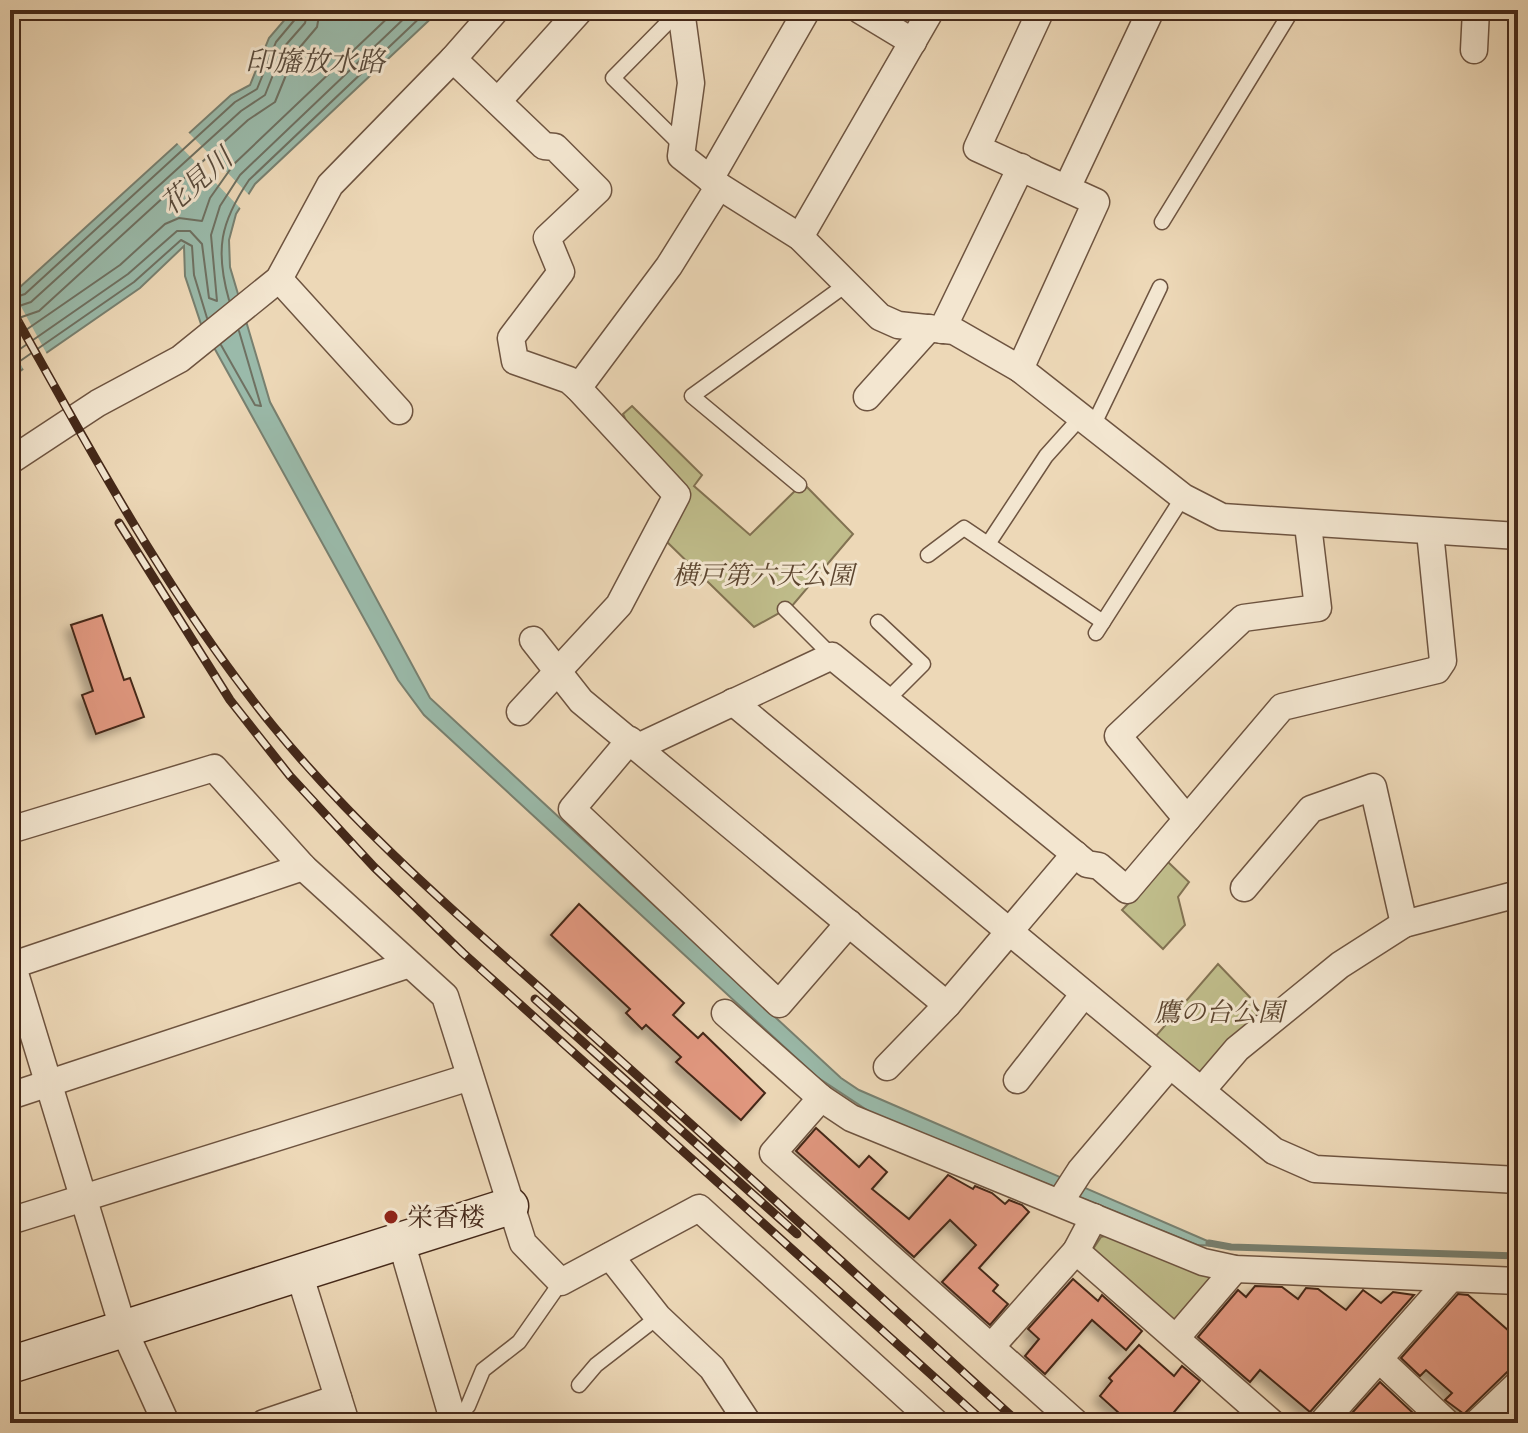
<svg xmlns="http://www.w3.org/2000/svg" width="1528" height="1433" font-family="'IM FELL Double Pica','Noto Serif JP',serif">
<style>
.green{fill:#bfbc8a;stroke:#827252;stroke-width:2}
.water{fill:#9abaaa;stroke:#788070;stroke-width:2}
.pier{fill:#edd8b7}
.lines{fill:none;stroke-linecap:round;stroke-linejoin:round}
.shore{stroke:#6f7162;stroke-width:2}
.stream{stroke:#788070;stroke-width:7}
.building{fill:#e29880;stroke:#442819;stroke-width:2;filter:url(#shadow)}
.lane-casing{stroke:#6e5440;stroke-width:17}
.street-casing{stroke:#6e5440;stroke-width:29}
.secondary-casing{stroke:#442819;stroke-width:39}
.lane{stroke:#f3e6d0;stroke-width:14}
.street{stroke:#f3e6d0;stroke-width:26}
.secondary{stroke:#f3e6d0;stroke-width:36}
.rail-casing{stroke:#442819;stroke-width:9}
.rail{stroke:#f3e6d0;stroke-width:6;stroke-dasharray:18;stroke-linecap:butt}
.poi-dot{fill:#8f2418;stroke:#f3e6d0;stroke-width:3}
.labels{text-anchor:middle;stroke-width:6;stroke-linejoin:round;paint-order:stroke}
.park-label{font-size:26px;font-style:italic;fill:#5d4630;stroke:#f3e6d0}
.poi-label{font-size:26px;fill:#442819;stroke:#f3e6d0;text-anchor:start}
.water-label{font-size:28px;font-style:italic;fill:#5a4c3d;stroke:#f3e6d0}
</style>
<defs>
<filter id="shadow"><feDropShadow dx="-6" dy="6" stdDeviation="4" flood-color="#0004"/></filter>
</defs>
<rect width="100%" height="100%" fill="#edd8b7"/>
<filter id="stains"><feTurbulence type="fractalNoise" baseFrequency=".0025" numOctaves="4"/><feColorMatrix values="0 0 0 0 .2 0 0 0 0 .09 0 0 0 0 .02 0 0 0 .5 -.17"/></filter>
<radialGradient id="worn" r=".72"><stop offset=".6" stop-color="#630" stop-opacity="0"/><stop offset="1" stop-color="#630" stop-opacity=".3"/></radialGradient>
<g class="green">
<path d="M632,406L702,475L694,486L750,535L803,483L853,534L792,606L754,627L665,540L688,492L633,436L623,414Z"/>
<path d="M1168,862L1189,882L1178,897L1185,925L1163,949L1122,910Z"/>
<path d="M1218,964L1267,1015L1208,1073L1197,1071L1155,1037Z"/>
<path d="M1109,1235L1202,1270L1216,1280L1177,1325L1093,1249L1101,1237Z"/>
</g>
<path class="water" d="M293,10H440L255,184L236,214L229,240L230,267L270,402L430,698L841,1078L859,1090L1219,1246L1197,1245L870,1112L817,1077L424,715L398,680L201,324L185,276L184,246L140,288L10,378V293L19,288L231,95L250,85L269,38Z"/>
<g class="pier">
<path d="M186,130L252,198L243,211L175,141Z"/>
<path d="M11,288L48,356L25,372L10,345Z"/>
</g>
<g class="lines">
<g class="shore">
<path d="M10,299L25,294L235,102L257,89L276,42L297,17L298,10"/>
<path d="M229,300C215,250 220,223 249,180L428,10"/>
<path d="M10,309L31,302L241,111L265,95L284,47L305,23L308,10"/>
<path d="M10,321L39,311L248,120L275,102L295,53L317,27L320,10"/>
<path d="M10,341L120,265L165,224L179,218L202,221L210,198L234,164L396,10"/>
<path d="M221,345L255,405L261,406L239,331"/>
<path d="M10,356L128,274L177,231H190L202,244L209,298L217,301L211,235L220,206L240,175L413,10"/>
<path d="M10,368L134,282L181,240L192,246L194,275L207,318"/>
</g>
<path class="stream" d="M1209,1243L1231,1247L1518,1256"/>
</g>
<g class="building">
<path d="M102,615L124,680L130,678L144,717L96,734L82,695L93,691L71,625Z"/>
<path d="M579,904L684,1003L673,1015L698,1038L703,1033L765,1093L741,1120L676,1062L681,1057L646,1025L642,1029L626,1013L630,1009L551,935Z"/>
<path d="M816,1128L859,1167L869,1156L887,1172L872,1189L909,1219L948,1175L973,1189L975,1186L992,1193L1005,1204L1009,1200L1022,1205L1029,1212L979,1268L998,1285L993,1291L1008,1304L990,1325L942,1282L976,1245L950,1220L914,1257L796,1151Z"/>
<path d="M1073,1279L1098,1301L1102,1295L1142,1331L1126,1350L1092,1320L1045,1374L1025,1356L1039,1339L1028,1329Z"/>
<path d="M1255,1286L1282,1287L1298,1299L1306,1288L1318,1289L1346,1310L1363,1290L1381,1303L1393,1292L1414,1295L1310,1412L1260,1370L1250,1382L1198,1337L1238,1290L1246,1297Z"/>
<path d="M1458,1294L1468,1295L1518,1339V1368L1507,1372L1464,1414L1445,1400L1452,1393L1426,1370L1420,1376L1401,1358Z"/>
<path d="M1139,1345L1174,1376L1182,1366L1200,1381L1165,1423H1130L1100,1396L1112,1381L1109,1378Z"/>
<path d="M1380,1382L1412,1412L1401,1423H1343Z"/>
<path d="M1518,1406V1423H1500Z"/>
</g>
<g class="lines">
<g class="lane-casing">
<g id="lane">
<path d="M680,10L613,78L682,146"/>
<path d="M10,12L11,10"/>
<path d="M1162,222L1292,10"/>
<path d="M1093,426L1160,287"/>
<path d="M799,485L692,396L847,284"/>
<path d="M988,544L1046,456L1081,417"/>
<path d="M928,555L964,528L1103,622"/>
<path d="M785,609L832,656"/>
<path d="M878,622L923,664L887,700"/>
<path d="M1096,633L1183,497"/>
<path d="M579,1385L596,1365L658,1317"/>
<path d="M455,1421L468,1406L483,1370L519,1342L561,1282"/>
</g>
</g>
<g class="street-casing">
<g id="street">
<path d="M860,10L913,42"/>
<path d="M1474,50L1476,10"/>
<path d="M453,59L544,146L555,147L598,190L547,238L561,272L511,338L515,361L569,380L578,388"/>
<path d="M498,101L580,10"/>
<path d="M710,179L807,10"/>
<path d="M719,186L800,237L880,317L898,325L954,331L1020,369L1183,497L1222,517L1518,536"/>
<path d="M1067,188L1151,10"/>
<path d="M800,237L931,10"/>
<path d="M279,279L399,411"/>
<path d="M942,330L1021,167"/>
<path d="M1020,369L1096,202L977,148L1041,10"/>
<path d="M867,397L929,328"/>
<path d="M10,461L98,403L180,359L279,279L330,185L453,59L496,10"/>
<path d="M533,640L581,701L947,1005"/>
<path d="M733,702L1274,1151L1315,1169L1518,1180"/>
<path d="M520,712L619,605L677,495L578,388L669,266L719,186L681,156L691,83L681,10"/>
<path d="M630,740L572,809L779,1004L849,923"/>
<path d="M638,747L832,656L1087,864L1099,866L1127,890L1282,707L1437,670L1443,661L1430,532"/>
<path d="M1187,819L1118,736L1243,618L1318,608L1308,525"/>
<path d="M10,830L214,768L303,867L445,996L523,1243L561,1282L699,1208L936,1423"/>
<path d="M1244,888L1311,809L1373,787L1404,924"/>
<path d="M10,957L123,1328L166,1423"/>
<path d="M10,966L303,867"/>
<path d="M725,1013L821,1098L851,1118L1203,1262L1235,1269L1518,1281"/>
<path d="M887,1067L947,1005L1075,854"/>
<path d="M1017,1080L1084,994"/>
<path d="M1202,1090L1237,1049L1340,965L1404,924L1518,894"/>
<path d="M10,1096L407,965"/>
<path d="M821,1098L773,1153L1076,1423"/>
<path d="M1060,1202L1080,1171L1170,1065"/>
<path d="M10,1221L470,1077"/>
<path d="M401,1241L454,1423"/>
<path d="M1076,1251L1272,1423"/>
<path d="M610,1256L658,1317L712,1368L748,1423"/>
<path d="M299,1273L346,1423"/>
<path d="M1176,1338L1235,1269"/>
<path d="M991,1347L1076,1251L1094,1217"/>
<path d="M1379,1359L1447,1423"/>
<path d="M264,1423L338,1398"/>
<path d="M1322,1423L1450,1279"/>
<path d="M1477,1423L1518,1384"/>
</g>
</g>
<g class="secondary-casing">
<path id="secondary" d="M10,1365L510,1206"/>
</g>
<use href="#lane" class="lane"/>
<use href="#street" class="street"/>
<use href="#secondary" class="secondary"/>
<g class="rail-casing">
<g id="rail">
<path d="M10,307C91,451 168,597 273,726C366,840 482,935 590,1033C734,1162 876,1293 1019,1423"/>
<path d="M119,523L230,700L290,776L374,867L463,953L985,1423"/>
<path d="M535,999L797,1234"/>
</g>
</g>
<use href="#rail" class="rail"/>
</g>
<circle class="poi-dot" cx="391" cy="1217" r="8"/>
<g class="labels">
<g class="park-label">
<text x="763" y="584">横戸第六天公園</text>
<text x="1219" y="1021">鷹の台公園</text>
</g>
<g class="poi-label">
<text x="407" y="1226">栄香楼</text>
</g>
<g class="water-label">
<text x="315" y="71">印旛放水路</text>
<text transform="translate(196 181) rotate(-41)" y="10">花見川</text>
</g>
</g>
<rect width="1528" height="1433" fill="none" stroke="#edd8b7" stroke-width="40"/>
<rect x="12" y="12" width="1504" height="1409" fill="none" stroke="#442819" stroke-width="4"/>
<rect x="20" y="20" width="1488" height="1393" fill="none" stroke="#442819" stroke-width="2"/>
<rect width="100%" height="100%" filter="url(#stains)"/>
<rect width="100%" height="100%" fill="url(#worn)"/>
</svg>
